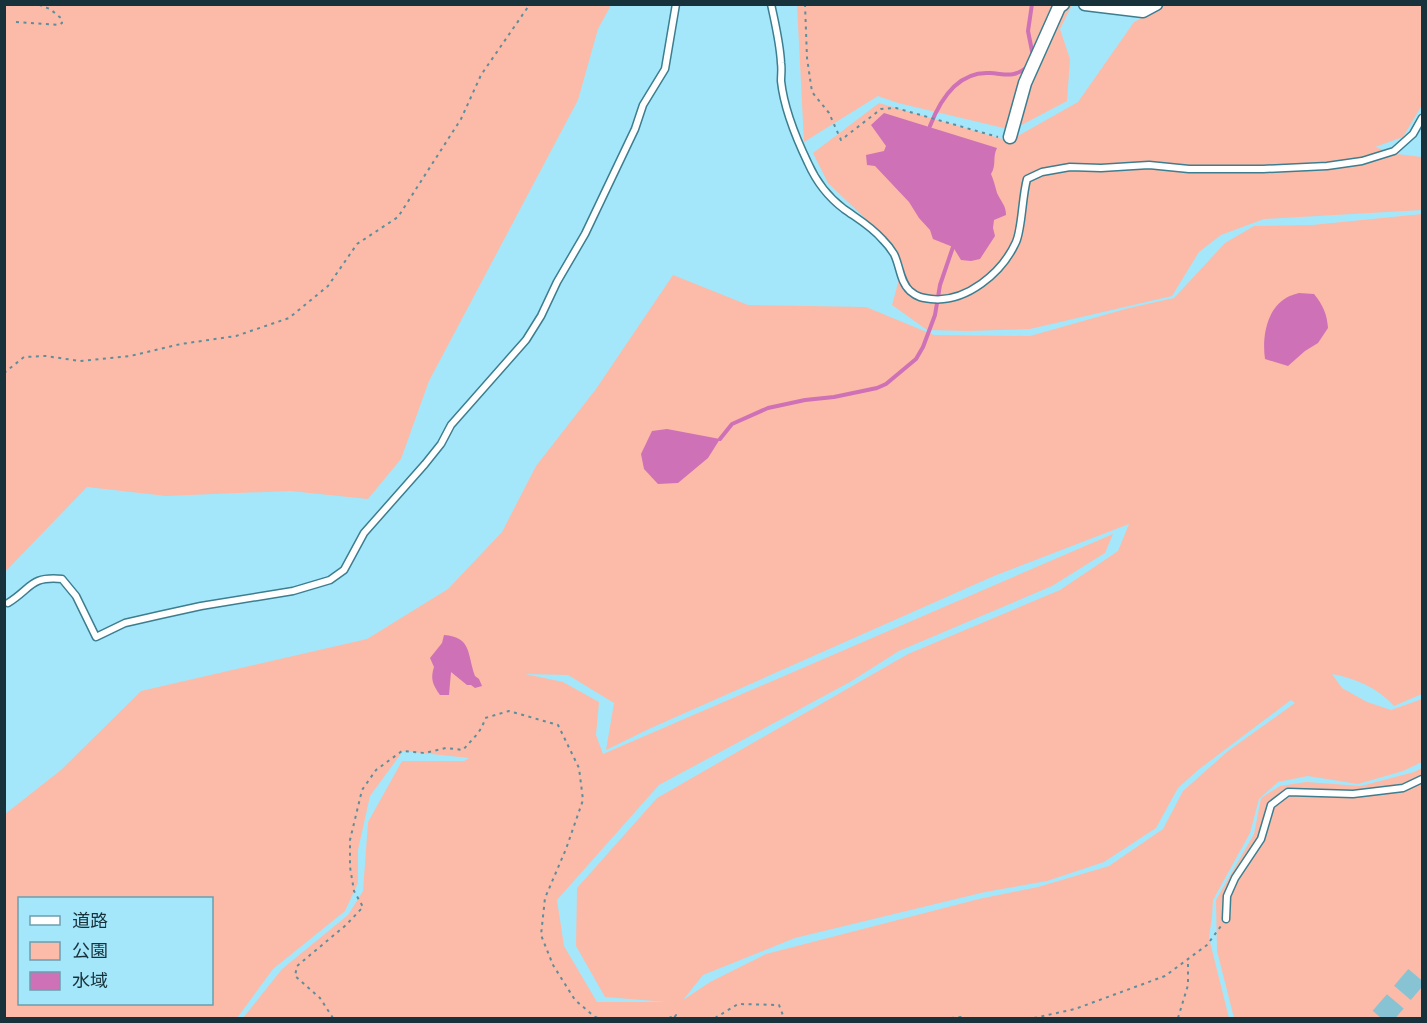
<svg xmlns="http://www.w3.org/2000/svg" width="1427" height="1023" font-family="Commissioner,'Noto Sans JP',sans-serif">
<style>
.green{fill:#fbbba8;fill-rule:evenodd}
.water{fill:#ce71b6}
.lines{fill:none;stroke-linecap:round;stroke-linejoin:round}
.stream{stroke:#ce71b6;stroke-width:4}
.highway-tunnel{stroke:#88c3d4;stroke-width:22;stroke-dasharray:22 11;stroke-linecap:butt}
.lane-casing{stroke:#3c7e8f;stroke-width:9}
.street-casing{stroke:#3c7e8f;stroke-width:15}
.path{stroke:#5e8d9b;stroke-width:2;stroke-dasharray:3 4.5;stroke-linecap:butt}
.lane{stroke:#fff;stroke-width:6}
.street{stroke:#fff;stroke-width:12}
</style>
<rect width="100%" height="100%" fill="#a4e7fb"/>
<g class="green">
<path d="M5,4L611,5L598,29L578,100L429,381L401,459L368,499L290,491L166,496L87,487L5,572Z"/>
<path d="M797,5H1072L1060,29L1070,59L1067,101L1012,130L898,103L878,96L804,142Z"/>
<path d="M1165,5H1422V105L1403,137L1375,147L1397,154L1422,157V210L1264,219L1221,235L1199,252L1172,296L1030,329L967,331L927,330L892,305L903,265L892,244L828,183L813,153L879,103L1009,141L1078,102L1134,22Z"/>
<path d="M1422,214V694L1394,706C1378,688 1355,678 1332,674L1342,688L1367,702L1391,710L1422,699V762L1403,771L1358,784L1308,776L1278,782L1259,799L1250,833L1213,900L1212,917L1209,938L1229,1018H243L282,969L348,915L363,891L368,822L402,761H464L469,758L403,751L370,796L358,850V883L345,911L273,969L237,1018H5V814L61,770L141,691L367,639L448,589L502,532L536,466L596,389L673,275L748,305L866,307L934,335L1030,336L1129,308L1174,298L1225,243L1254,226L1312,225ZM1129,524L1118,551L1060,590L908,654L657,798L577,888L576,946L605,997L667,1002H597L564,946L557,900L659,785L850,682L899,651L1052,586L1105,553L1113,534L603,754L596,735L599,702L563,682L525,674L568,675L614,703L606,750L651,728L994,576ZM1291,700L1295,703L1228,751L1183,791L1163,829L1109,866L1038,887L979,899L766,954L710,982L683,1000L703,975L795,938L985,892L1047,881L1104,862L1156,828L1178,788L1198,770ZM20,898H212V1004H20Z"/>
<path d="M1422,768V1018H1234L1217,951L1216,900L1254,834L1261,798L1280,786L1306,782L1361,786L1414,772Z"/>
</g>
<g class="water">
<path d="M884,113L997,148C992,158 997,164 991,174C994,181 995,186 997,193C1001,202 1006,205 1006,215L994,220L993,228L995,236L980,259L971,261L961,260L953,247L933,239L930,230L919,218L909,202L875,166L867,165L866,155L884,151L886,146L871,125Z"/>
<path d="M1299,293L1314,294C1323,305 1327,314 1328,328L1318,343L1305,351L1288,366L1265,359C1262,338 1266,310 1286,298C1289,296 1295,294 1299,293Z"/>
<path d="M667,429L720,439L708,458L678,483L658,484L644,469L641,454L652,431Z"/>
<path d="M444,635C472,637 467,654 475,676L479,679L482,686L475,688L471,685H467L451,672L449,695H440C433,685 430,679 434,667L430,658L442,643Z"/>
</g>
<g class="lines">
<g class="stream">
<path d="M1032,4L1028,31L1033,56"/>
<path d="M930,126C940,100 958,71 990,73C1006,74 1013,78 1026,68"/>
<path d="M720,439L732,424L768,408L805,400L834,397L877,388L886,384L916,359L923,347L935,315L940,285L953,247"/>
</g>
<path class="highway-tunnel" d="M1381,1018L1422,970"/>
<g class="lane-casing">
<g id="lane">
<path d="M771,4C775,23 780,43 781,63C782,69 781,75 781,81C784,109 796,138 808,163C816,181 828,197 844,209C858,219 871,226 883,240C887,244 891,249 894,254C900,266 900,282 910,291C917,297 922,298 931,299C966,303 1002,273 1016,242C1022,229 1022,197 1027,179L1042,172L1070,167L1101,168L1149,165L1189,169H1263L1327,166L1362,161L1394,151L1413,134L1422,118"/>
<path d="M8,603C32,588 30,576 62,579L76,596L96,637L125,623L160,615L201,606L293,591L330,580L344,570L364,533L425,464L441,444L451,425L526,340L541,316L557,282L585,234L635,129L643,105L665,69L676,4"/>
<path d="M1226,919L1227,896L1235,878L1261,839L1271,805L1288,792L1353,794L1403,788L1422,779"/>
</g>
</g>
<g class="street-casing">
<g id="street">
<path d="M1085,4L1143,11L1156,4"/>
<path d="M1010,137L1025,83L1059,7L1063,4"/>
</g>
</g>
<g class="path">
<path d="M805,4L807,58L812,92L829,113L841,140L881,109L896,108L998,137"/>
<path d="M16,22L59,25L62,23V19L50,9L37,4"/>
<path d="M4,373L24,357L46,356L80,361L130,356L181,344L236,336L289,318L328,286L357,244L398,217L461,119L481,75L530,4"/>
<path d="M333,1018L320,998L295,976L297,966L346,925L363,907L354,891L350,867V840L362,790L376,770L402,751L425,753L446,748L463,750C472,739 482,732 485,718L509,711L558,725L579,768L583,800L566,849L545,898L541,935L553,965L575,1000L595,1017L601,1018"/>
<path d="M669,1018L676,1015L674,1018"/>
<path d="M715,1018L738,1004L779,1005L784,1018"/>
<path d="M951,1018L962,1017V1018"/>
<path d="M1034,1018L1075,1009L1165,976L1207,945L1221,926"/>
<path d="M1178,1018L1188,985V960"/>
</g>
<use href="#lane" class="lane"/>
<use href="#street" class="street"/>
</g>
<rect width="1427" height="1023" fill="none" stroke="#17323a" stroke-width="12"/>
<rect x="18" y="897" width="195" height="108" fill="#a4e7fb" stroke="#6c9fae" stroke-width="1.5"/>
<rect x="30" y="916" width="30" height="9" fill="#ffffff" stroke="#6c9fae" stroke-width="1.5"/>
<text x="72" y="927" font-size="18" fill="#17323a">道路</text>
<rect x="30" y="942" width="30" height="18" fill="#fbbba8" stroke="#6c9fae" stroke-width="1.5"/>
<text x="72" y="957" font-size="18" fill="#17323a">公園</text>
<rect x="30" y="972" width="30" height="18" fill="#ce71b6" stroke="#6c9fae" stroke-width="1.5"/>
<text x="72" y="987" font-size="18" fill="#17323a">水域</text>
</svg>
